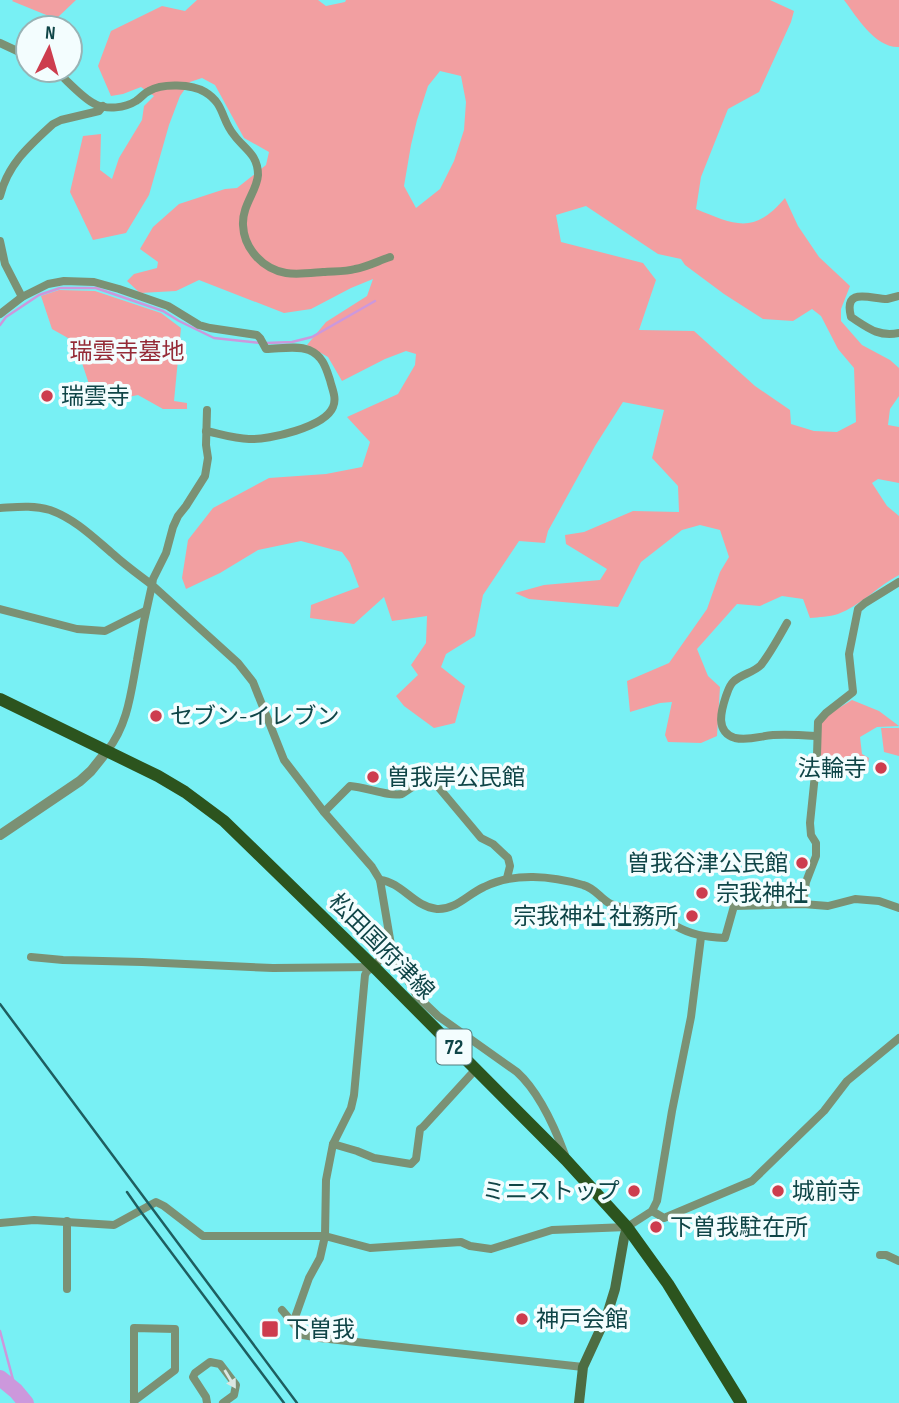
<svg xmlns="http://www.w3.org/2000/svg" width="899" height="1403" font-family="'Sofia Sans Condensed','Noto Sans JP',sans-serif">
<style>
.green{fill:#f29fa1;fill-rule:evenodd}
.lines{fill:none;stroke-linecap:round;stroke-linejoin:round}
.stream{stroke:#cc98dc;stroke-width:2.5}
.river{stroke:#cc98dc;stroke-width:16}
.minor{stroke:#7b9174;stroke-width:8}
.tertiary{stroke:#7b9174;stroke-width:10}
.secondary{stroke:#4d6d43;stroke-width:10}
.primary{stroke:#2c541e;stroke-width:12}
.rail{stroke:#1e5e60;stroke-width:2.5}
.oneway{fill:#dbe7e2}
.poi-dot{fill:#cd3d4e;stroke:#f3fdfe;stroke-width:2.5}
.labels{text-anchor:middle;stroke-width:7;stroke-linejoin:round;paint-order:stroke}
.shield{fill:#f3fdfe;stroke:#537c7e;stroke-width:2}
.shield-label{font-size:21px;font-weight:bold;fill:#0f4547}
.park-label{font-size:23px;fill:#952b37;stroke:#f3fdfe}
.poi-label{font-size:23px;fill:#0f4547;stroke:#f3fdfe;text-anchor:start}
.street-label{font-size:23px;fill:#0f4547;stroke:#f3fdfe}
</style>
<rect width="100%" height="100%" fill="#78f0f4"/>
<g class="green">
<path d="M13,0H76L56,19L12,1Z"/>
<path d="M197,0H318L326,6L345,2L346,0H770L794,11L791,22L759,92L728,109L701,177L696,209C735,225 754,235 785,198L798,226L819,257L850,286L841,309V321L862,345L890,360L899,368V396L890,409L888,425L899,427V483L878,479L872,483L887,506L899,516V575C878,586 860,606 838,614C829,617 819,617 810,618L803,599L782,596L760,606L737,604L697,649L708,676L720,687L717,736L701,743L668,742L665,735L672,702L660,703L630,712L627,681L669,663L707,609L720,572L729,557L720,530L700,525L682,530L641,562L618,607L529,599L515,593L544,585L600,580L607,569L566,544L565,535L584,532L633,511L679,512L678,486L652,458L664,410L623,402L595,446L548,531L545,543L519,541L483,595L475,636L446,654L441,667L465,686L455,723L434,728L404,706L396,696L418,675L411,665L426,643L427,616L392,621L384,597L354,624L310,618L311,605L359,587L350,563L342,552L301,541L258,550L220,573L186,589L182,578L188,540L213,508L269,478L326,474L362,467L370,442L347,417L398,394L415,365L416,354L406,351L385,359L342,381L328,357L307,345L326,322L367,296L373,279L351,288L311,309L284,313L199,280L176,291L140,293L127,281L134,274L157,268L158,262L140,249L153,227L179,204L225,189L237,188L266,165L269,152L244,138L215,85L202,78L190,82L180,96L169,125L149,195L126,233L93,240L70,192L83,136L101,134L100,170L112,179L119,158L142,120L144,106L154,96L141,87L123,94L111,96L98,66L111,31L162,6L185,11ZM440,71L461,76L466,102L464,130L454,161L440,189L416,208L404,186L411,145L417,120L428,86ZM586,206L658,254L681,259L685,265L724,294L763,319L793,321L812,309L821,316L838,349L854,368L856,422L837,432L814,431L791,424L790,410L755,386L694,331L639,330L656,280L643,263L561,242L556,215Z"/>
<path d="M844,0H899V47C875,48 857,17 844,0Z"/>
<path d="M59,290L95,291L161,313L181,328L174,401L187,403V409H163L138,395L99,403L89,384L75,342L52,329L41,296Z"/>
<path d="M852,700L879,711L899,726L877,727L860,737L862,754L869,758L866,772L818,767L820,723L829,714Z"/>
<path d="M881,728H899V756L884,752Z"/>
</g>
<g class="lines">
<g class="stream">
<path d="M0,325L6,317L39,295L60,288H96L163,311L179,321L214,338L260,343"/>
<path d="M266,343L292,342L312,337L375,301"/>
<path d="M0,1331L16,1391"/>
</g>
<path class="river" d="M0,1378L16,1391L26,1403"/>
<g class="minor">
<path d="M0,43L28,56"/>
<path d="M55,70C66,79 83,99 95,104C107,110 125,108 136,101C141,98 144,93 149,91C162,83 192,84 205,92C225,104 221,120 234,135C244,149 258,154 258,175C257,191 242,205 243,225C244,249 263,269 286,273C297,275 311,273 323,272C333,271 345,272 355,269C367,267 378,261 390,257"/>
<path d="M0,196C8,164 29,146 53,124L61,120L99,111L103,106"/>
<path d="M0,241L5,264L22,297"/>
<path d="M899,296C895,297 891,298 887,299C871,299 843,286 851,317C868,328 878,337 899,333"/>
<path d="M0,314L22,297L48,284L64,281L94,282L119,289L168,306L199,325L210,328L257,335L260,338L266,349C279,349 297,345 309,350C323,356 326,368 330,380C332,389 337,398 333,407C325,427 269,440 249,439C235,439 220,434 206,431"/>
<path d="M207,410L206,445L208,458L205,476L186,506L178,516L173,527L166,553L153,579L152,585L238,663L253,682L284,760L324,812L372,867L380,880L391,945L374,967L367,971L365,975L354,1095L351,1108L333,1144L326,1180L325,1236L320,1258L309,1278L293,1323L303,1335L320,1338L583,1367"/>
<path d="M0,508C17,507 33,505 50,510C75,519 93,537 113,554C125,565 139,575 152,585C146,610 141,635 137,660C131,692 128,725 107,751"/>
<path d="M0,609L77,629L105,631L145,611"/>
<path d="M787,623C779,637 771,652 761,665C753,673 741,674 733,682C729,686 728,691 726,696C721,711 715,732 735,738C749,741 760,736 773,735C788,734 802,735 817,736"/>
<path d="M324,812L350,786C366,787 388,797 402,794L429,776L481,838L493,844L508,858L510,866L507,878"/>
<path d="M380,880C402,882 414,907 437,909C456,910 468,894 484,887C514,872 552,876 583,885C595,888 600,898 609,903C623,911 637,907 651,911C659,913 667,921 674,925C691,935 705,937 725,938L734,906L803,904L828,906L855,899L879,901L899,908"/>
<path d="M803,904L806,882L816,856V843L811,835L810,823L817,755L818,722L826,713L853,692L849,654L858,609L865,603L899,582"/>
<path d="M391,945L401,969L417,996L438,1016L517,1072C539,1092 555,1128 565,1155"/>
<path d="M31,957L63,960L142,962L273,968L374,967"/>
<path d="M333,1144L357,1151L374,1158L411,1164L416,1159L420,1129L423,1127L476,1069"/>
<path d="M652,1211L664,1218L752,1181L824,1111L847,1081L899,1038"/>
<path d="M67,1221V1289"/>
<path d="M0,1223L34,1220L114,1225L156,1202L164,1206L203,1236H325L370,1248L461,1242L470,1246L491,1249L552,1230L627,1227L652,1211L657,1201L672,1111L691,1017L701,937"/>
<path d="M880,1255H886L899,1261"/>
<path d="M282,1310L293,1323"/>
<path d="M134,1403V1328L175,1329V1370L134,1401"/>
<path d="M207,1403L206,1397L193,1377L195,1373L210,1362L220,1364L236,1385L234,1395L223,1403"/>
</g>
<path class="tertiary" d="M0,835L80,781L91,771L107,751"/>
<path class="secondary" d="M579,1403L583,1367L607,1315L615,1289L624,1238L627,1227"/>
<path class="primary" d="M0,699L158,776L185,792L224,821L374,967L566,1160L627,1227L668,1284L741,1403"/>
<g class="rail">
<path d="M0,1004L297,1403"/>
<path d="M127,1192L141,1212L284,1403"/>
</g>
</g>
<defs><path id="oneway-solid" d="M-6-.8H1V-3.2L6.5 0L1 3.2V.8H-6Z" transform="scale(1.75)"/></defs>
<use class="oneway" href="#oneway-solid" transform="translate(230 1379) rotate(59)"/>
<g class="poi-dot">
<circle cx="47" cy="396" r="7"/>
<circle cx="156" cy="716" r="7"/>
<circle cx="881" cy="768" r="7"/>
<circle cx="373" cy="777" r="7"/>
<circle cx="802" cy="863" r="7"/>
<circle cx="702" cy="893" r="7"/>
<circle cx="692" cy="916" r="7"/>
<circle cx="634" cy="1191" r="7"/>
<circle cx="778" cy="1191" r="7"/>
<circle cx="656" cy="1227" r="7"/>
<circle cx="522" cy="1319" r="7"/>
<rect x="261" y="1320" width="18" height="18" rx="3.5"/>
</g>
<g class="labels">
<rect class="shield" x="436.5" y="1029.5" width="35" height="35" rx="5"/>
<g class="shield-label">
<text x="454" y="1054">72</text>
</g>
<g class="park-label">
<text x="127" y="359">瑞雲寺墓地</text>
</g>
<g class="poi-label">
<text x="61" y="404">瑞雲寺</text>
<text x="170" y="724">セブン-イレブン</text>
<text x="867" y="776" text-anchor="end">法輪寺</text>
<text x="387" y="785">曽我岸公民館</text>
<text x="788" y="871" text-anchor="end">曽我谷津公民館</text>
<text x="716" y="901">宗我神社</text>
<text x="678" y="924" text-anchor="end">宗我神社 社務所</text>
<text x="620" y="1199" text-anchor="end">ミニストップ</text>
<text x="792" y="1199">城前寺</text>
<text x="670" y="1235">下曽我駐在所</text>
<text x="536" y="1327">神戸会館</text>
<text x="286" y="1337">下曽我</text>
</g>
<g class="street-label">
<text transform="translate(382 946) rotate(45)" y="8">松田国府津線</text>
</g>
</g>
<g transform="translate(49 49) rotate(5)"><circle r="33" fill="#f3fdfe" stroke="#98b3b5" stroke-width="2"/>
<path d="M0-5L12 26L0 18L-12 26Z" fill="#cd3d4e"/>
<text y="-10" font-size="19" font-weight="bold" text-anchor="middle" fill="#0f4547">N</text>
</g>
</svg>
